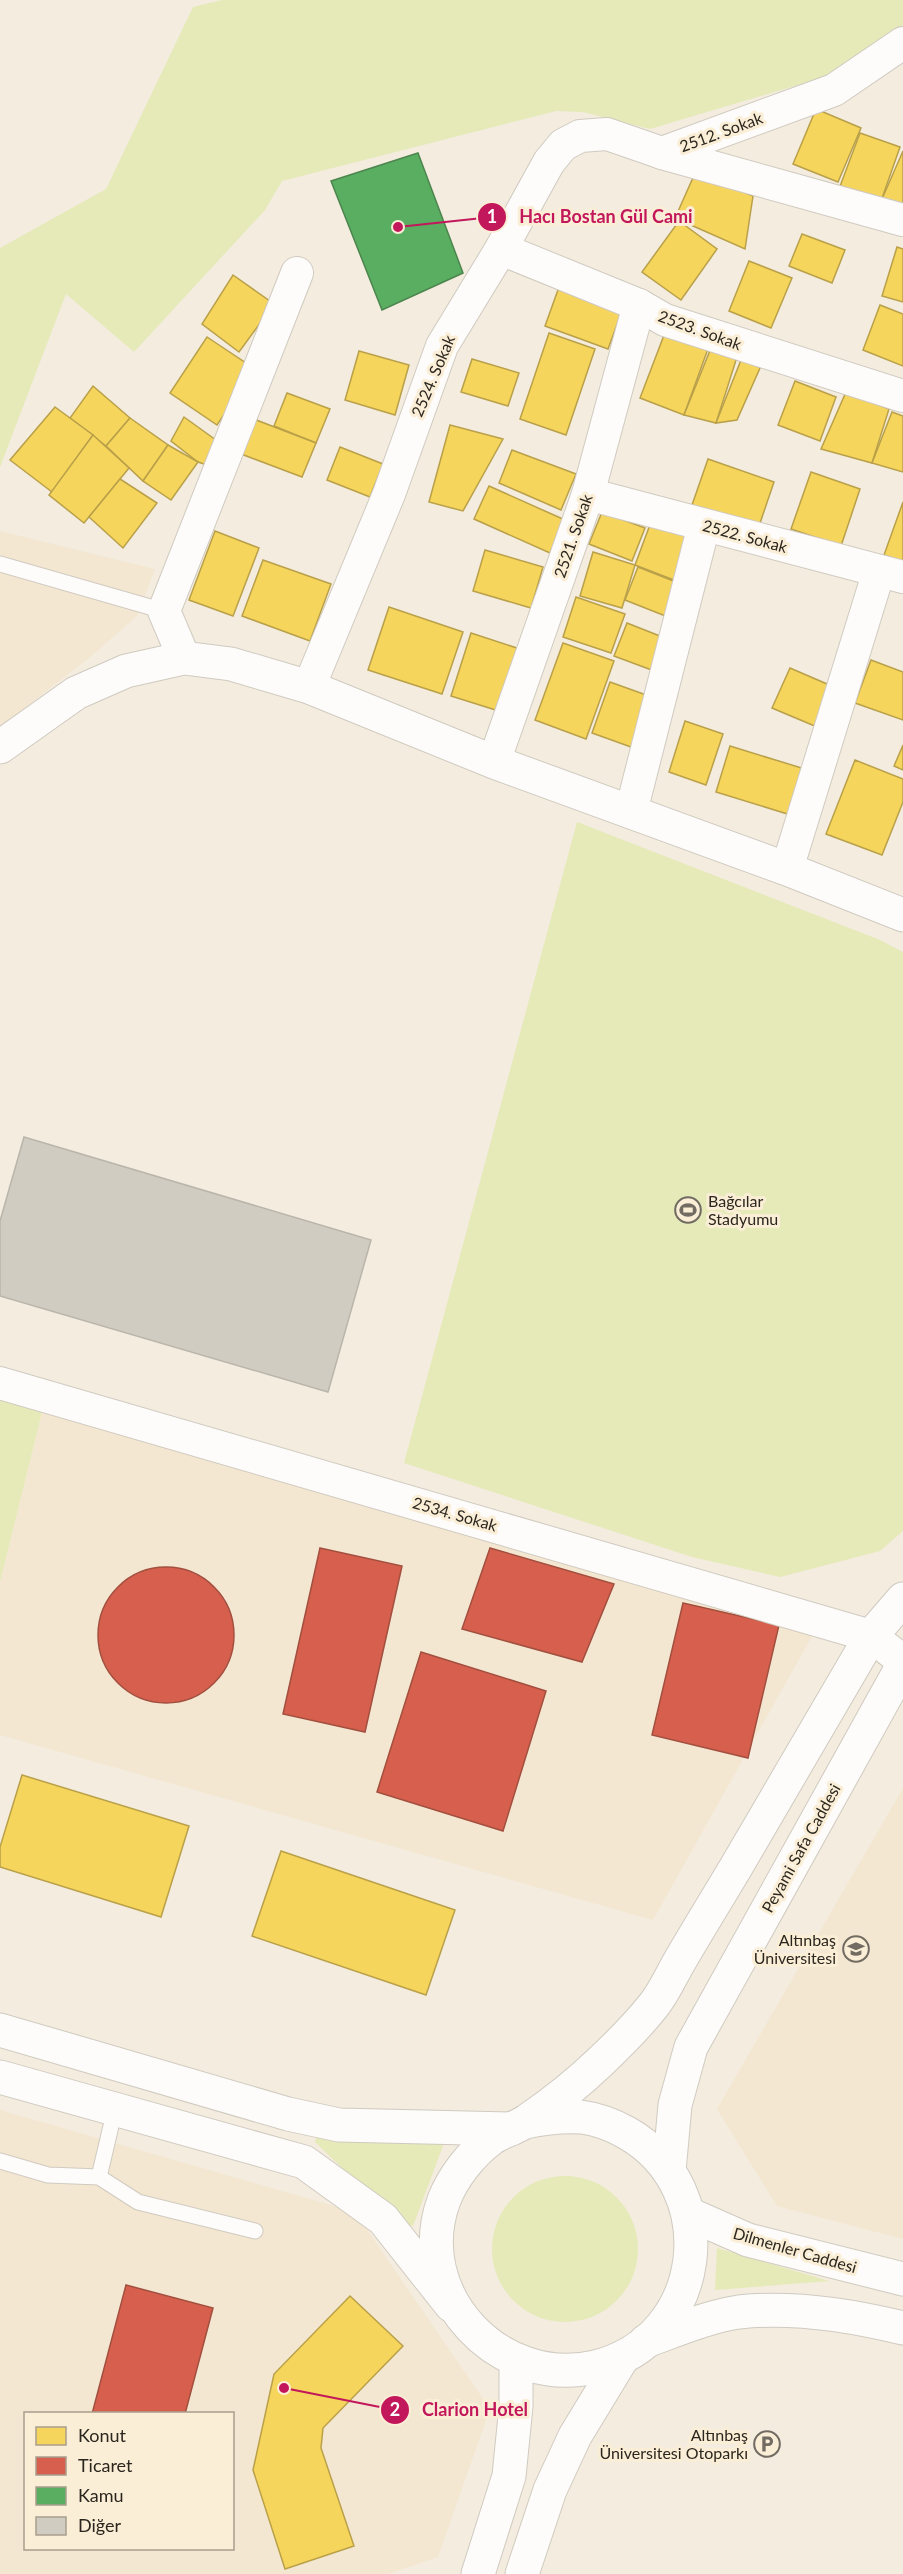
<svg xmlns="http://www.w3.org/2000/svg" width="903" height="2574" font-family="Lato,sans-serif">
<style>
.built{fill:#f4e7d1;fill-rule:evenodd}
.green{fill:#e5eab8}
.homes{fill:#f6d55c;stroke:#b9a049;stroke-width:1.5}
.shops{fill:#d6604d;stroke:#a34f3f;stroke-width:1.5}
.public{fill:#5aae61;stroke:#4c854d;stroke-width:1.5}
.building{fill:#d1ccc1;stroke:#bab5ab;stroke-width:1.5}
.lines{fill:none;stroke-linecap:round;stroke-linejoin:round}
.service-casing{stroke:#d0cac0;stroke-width:17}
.minor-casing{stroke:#d0cac0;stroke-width:34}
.tertiary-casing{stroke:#d0cac0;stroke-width:35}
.secondary-casing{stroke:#d0cac0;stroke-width:35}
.service{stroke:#fdfcfa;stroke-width:15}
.minor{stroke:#fdfcfa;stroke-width:32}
.tertiary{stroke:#fdfcfa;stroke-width:33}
.secondary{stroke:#fdfcfa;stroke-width:33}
.labels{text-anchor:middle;stroke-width:6;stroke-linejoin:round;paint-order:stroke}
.street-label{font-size:16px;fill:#2b261e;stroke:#fbeed7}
.poi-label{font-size:16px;fill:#2b261e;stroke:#fbeed7;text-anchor:end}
.leader{fill:none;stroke:#c2185b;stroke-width:2}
.callout-dot{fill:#c2185b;stroke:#fbeed7;stroke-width:2}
.mark-label{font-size:18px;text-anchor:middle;font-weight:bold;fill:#fff}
.callout-label{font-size:18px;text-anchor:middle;font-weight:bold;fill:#c2185b;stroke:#fbeed7;stroke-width:6;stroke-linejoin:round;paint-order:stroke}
</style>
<rect width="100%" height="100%" fill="#f3ecdf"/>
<g class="built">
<path d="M0,531L155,569L137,616L89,658L0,727Z"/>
<path d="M45,1400L821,1620L653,1920L0,1735V1582Z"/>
<path d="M903,1788V2239L777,2206L717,2109Z"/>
<path d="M0,2110L355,2212L490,2409L438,2557L388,2574H0ZM26,2414H232V2548H26Z"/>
</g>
<g class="green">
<path d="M222,0H903V27L848,70L650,129L583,112L556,111L282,181L265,210L134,352L66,294L0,467V248L106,189L193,7Z"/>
<path d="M577,822L880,940L903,952V1531L880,1551L780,1577L692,1557L404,1463Z"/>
<path d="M0,1389L45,1400L0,1582Z"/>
<path d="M317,2135L446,2138L413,2226L401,2224L315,2142Z"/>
<circle cx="565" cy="2249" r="73"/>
<path d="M717,2248L829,2281L715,2290Z"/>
</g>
<g class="homes">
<path d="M816,109L861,128L838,182L793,164Z"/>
<path d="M860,133L900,147L880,204L839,189Z"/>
<path d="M903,151V207L882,199Z"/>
<path d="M696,171L753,196L745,249L675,218Z"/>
<path d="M679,221L717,249L681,300L642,272Z"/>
<path d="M802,234L845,250L832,283L789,266Z"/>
<path d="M897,247L903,249V302L882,296Z"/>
<path d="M749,261L792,278L771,328L729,311Z"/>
<path d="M233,275L274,304L239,352L202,324Z"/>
<path d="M559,287L622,311L608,349L545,326Z"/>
<path d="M880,305L903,314V366L863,350Z"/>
<path d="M666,330L709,346L684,415L640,398Z"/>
<path d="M549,333L595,349L566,435L520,419Z"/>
<path d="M207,337L255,369L217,425L170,393Z"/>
<path d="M711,348L737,357L716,423L684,415Z"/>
<path d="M359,351L409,365L395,415L345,400Z"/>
<path d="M743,355L760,368L737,420L716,423Z"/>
<path d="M472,359L519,373L508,406L461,392Z"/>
<path d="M795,381L836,397L820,441L778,425Z"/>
<path d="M93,386L130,418L106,446L70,418Z"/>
<path d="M846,392L889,409L872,463L821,449Z"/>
<path d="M287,393L330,409L316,443L274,426Z"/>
<path d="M55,407L93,435L52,492L10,460Z"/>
<path d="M892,412L903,416V472L872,463Z"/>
<path d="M246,416L316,443L302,477L233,451Z"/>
<path d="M184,417L220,443L210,466L198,462L171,441Z"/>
<path d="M130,418L168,445L143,481L106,446Z"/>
<path d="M450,425L503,439L463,511L429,502Z"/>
<path d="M93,435L129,468L84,523L49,495Z"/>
<path d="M168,445L198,462L171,500L143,481Z"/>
<path d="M340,447L383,464L370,497L327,480Z"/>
<path d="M512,450L576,474L561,510L499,483Z"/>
<path d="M708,459L774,482L758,529L692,505Z"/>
<path d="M811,472L860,489L841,546L791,529Z"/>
<path d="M120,479L157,503L123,548L89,517Z"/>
<path d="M489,486L565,520L550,553L474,519Z"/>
<path d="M903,502V562L884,555Z"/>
<path d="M602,512L645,528L632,561L589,544Z"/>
<path d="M651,522L696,540L679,582L635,565Z"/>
<path d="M215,531L259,548L233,616L189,600Z"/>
<path d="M485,550L543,567L531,608L473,591Z"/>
<path d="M593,552L635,565L622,608L580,596Z"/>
<path d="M263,560L331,584L310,641L242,616Z"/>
<path d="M638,567L681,584L668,617L625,600Z"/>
<path d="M576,597L625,614L611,653L563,637Z"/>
<path d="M389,607L463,632L442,694L368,670Z"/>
<path d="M627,623L670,640L657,672L614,656Z"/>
<path d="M471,633L523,650L502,712L451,696Z"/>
<path d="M563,643L614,661L586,739L535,720Z"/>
<path d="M871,660L903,672V720L855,703Z"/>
<path d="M790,668L834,687L817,727L772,708Z"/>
<path d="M610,682L649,696L631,747L592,733Z"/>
<path d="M685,721L723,734L706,785L669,772Z"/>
<path d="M903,745V770L894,766Z"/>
<path d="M730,746L808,770L794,816L716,792Z"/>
<path d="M855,760L903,779V802L882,855L826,834Z"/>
<path d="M22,1775L189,1826L161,1917L0,1867V1847Z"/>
<path d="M281,1851L455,1910L426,1995L252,1936Z"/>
<path d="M350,2296L403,2346L323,2428L321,2448L354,2546L285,2569L253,2470L274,2374Z"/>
</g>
<g class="shops">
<path d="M320,1548L402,1566L365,1732L283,1714Z"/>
<path d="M490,1548L614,1584L582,1662L462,1629Z"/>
<circle cx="166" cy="1635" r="68"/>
<path d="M683,1603L779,1625L748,1758L652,1735Z"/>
<path d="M421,1652L546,1691L503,1831L377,1792Z"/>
<path d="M126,2285L213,2308L185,2414H92Z"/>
</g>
<path class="public" d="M418,153L463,273L382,310L331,181Z"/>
<path class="building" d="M24,1137L371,1240L328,1392L0,1296V1221Z"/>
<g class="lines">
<g class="service-casing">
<g id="service">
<path d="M0,564L164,611"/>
<path d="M0,2161L48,2175L99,2177L138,2202L255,2231"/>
<path d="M99,2177L115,2109"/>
</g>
</g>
<g class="minor-casing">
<g id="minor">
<path d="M903,43L834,90L662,153L903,220"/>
<path d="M501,249L639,305L665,320L903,396"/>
<path d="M588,494L903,577"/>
<path d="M184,658L164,611L297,273"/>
<path d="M309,687L389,494L442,346L501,249L549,162L563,145L580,136L607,134L662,153"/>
<path d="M494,762L588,494L639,305"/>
<path d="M631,812L704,525"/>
<path d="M787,869L879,571"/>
<path d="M0,1383L871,1636L903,1661"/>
</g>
</g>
<g class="tertiary-casing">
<g id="tertiary">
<path d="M0,747L76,693L126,671L184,658L231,664L309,687L494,762L787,869L903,915"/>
<path d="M0,2030L288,2114L339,2125L511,2129"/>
<path d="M0,2077L304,2162L383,2219L451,2305"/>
<path d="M689,2214L748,2240L903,2279"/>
<path d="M646,2341C674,2331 710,2316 739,2312C794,2306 850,2315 903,2328"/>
</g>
</g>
<g class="secondary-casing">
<g id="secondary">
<path d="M525,2122C544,2118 562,2116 581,2117C597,2119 613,2125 627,2133C725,2189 707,2340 595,2367C500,2389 409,2295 444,2200C453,2177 471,2154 491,2139C502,2131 517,2128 528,2120C553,2103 578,2083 600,2062C618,2045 637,2026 653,2006C663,1994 670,1978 678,1964C697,1931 717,1899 736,1867C781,1790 826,1713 871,1636L903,1599"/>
<path d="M669,2171L675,2105L691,2047L903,1665"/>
<path d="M478,2574L509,2476L516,2406V2361"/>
<path d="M522,2574L550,2490L575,2436L623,2357"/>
</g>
</g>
<use href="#service" class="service"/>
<use href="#minor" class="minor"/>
<use href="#tertiary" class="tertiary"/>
<use href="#secondary" class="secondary"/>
</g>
<defs>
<g id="stadium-ring" transform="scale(1.35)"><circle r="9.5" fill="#fbeed7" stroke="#716b62" stroke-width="1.5"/><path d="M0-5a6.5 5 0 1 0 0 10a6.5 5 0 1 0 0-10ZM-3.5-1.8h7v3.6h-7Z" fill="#716b62"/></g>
<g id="university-ring" transform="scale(1.35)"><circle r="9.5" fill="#fbeed7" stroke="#716b62" stroke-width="1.5"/><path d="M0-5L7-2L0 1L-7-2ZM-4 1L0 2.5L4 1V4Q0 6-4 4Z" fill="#716b62"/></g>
<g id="parking-ring" transform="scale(1.35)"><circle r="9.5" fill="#fbeed7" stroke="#716b62" stroke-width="1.5"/><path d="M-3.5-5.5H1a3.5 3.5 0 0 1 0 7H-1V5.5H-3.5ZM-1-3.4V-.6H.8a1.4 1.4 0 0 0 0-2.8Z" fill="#716b62"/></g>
</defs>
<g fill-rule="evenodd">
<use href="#stadium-ring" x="688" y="1210"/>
<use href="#university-ring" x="856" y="1949"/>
<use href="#parking-ring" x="767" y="2444"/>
</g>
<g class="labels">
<g class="street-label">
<text transform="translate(721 132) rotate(-20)" y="6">2512. Sokak</text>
<text transform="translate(700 330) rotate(20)" y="6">2523. Sokak</text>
<text transform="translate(433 376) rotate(-67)" y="6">2524. Sokak</text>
<text transform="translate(573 536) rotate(-71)" y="6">2521. Sokak</text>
<text transform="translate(745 536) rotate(15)" y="6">2522. Sokak</text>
<text transform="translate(455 1514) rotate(16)" y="6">2534. Sokak</text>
<text transform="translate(801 1848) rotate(-61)" y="6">Peyami Safa Caddesi</text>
<text transform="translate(795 2250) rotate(16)" y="6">Dilmenler Caddesi</text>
</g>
<g class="poi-label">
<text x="708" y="1207" text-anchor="start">Bağcılar<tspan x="708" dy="18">Stadyumu</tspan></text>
<text x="836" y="1946">Altınbaş<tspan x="836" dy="18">Üniversitesi</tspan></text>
<text x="748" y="2441">Altınbaş<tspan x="748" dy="18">Üniversitesi Otoparkı</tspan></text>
</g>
</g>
<path class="leader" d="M398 227L492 217M284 2388L395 2410"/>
<g class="callout-dot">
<circle cx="398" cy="227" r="6"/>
<circle cx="284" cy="2388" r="6"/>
<circle cx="492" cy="217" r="15"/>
<circle cx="395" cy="2410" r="15"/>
</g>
<g class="mark-label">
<text x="492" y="223">1</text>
<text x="395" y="2416">2</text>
</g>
<g class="callout-label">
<text x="606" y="223">Hacı Bostan Gül Cami</text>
<text x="475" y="2416">Clarion Hotel</text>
</g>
<rect x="24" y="2412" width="210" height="138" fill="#fbeed7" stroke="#a89e8d" stroke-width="1.5"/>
<rect x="36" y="2427" width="30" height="18" fill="#f6d55c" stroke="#a89e8d" stroke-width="1.5"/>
<text x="78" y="2442" font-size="18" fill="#2b261e">Konut</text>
<rect x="36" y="2457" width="30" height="18" fill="#d6604d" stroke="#a89e8d" stroke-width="1.5"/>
<text x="78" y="2472" font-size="18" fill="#2b261e">Ticaret</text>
<rect x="36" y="2487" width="30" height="18" fill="#5aae61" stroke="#a89e8d" stroke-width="1.5"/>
<text x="78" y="2502" font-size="18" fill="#2b261e">Kamu</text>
<rect x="36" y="2517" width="30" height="18" fill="#d1ccc1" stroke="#a89e8d" stroke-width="1.5"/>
<text x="78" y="2532" font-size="18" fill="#2b261e">Diğer</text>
</svg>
